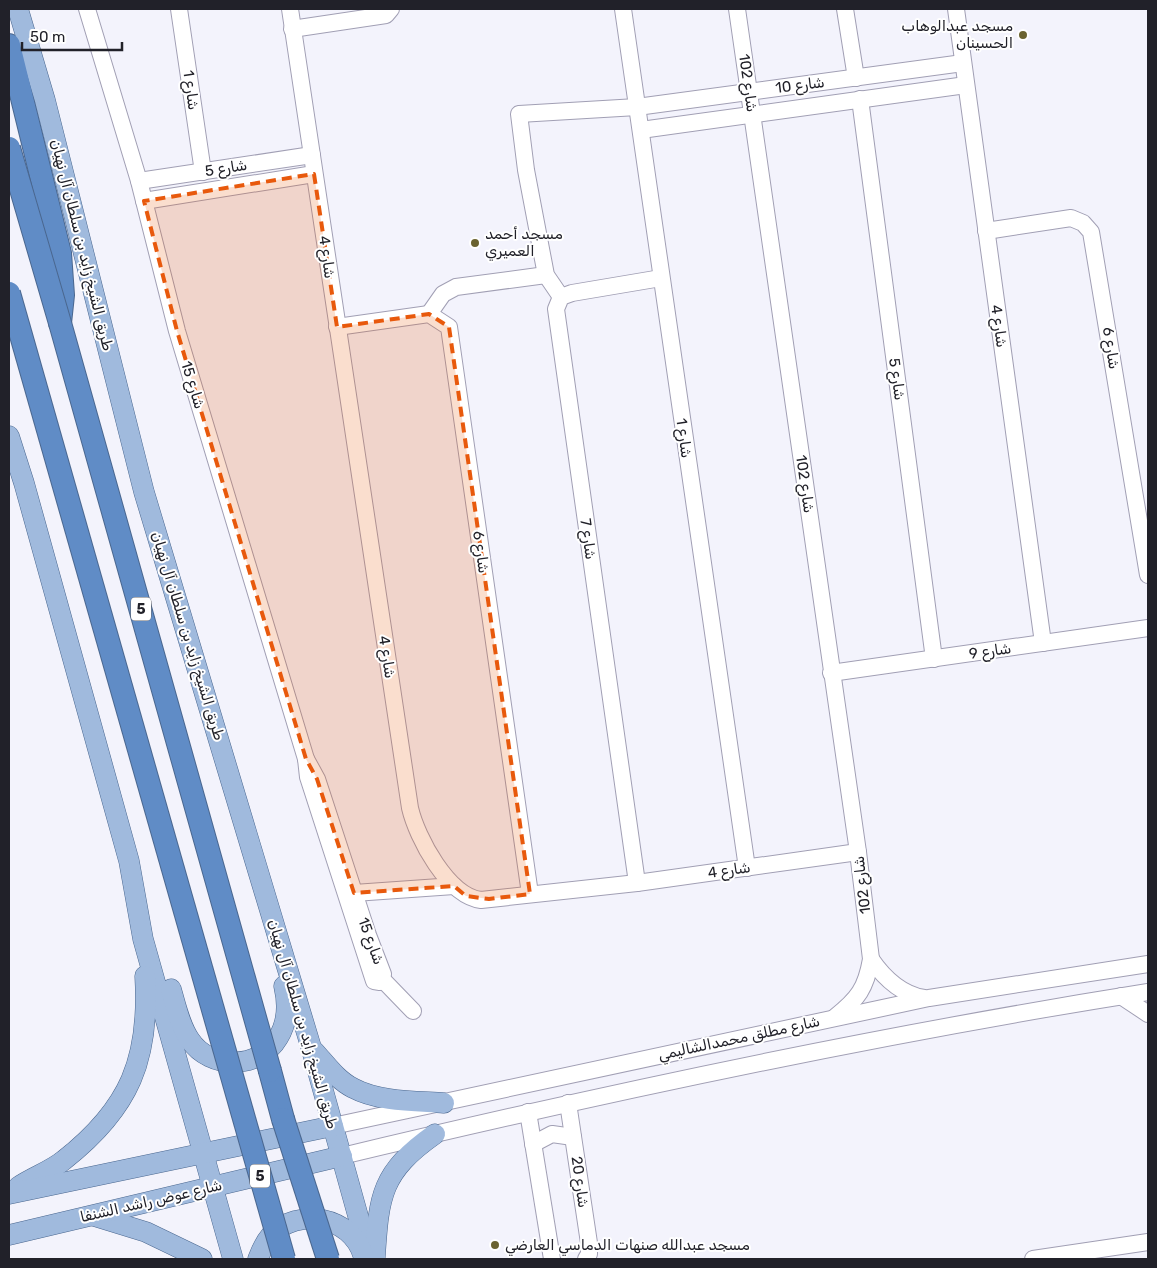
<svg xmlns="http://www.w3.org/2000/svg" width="1157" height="1268" font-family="Rubik,'Noto Naskh Arabic',sans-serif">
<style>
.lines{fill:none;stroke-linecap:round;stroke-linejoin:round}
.minor-casing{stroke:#a19fb4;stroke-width:18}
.major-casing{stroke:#4a678f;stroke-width:21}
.highway-casing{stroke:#4a678f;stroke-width:24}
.minor{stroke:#fff;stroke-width:16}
.major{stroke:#a0badd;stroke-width:20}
.highway{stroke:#608cc6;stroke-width:22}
.highway-bridge-casing{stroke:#4a678f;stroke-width:24;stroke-linecap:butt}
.highway-bridge{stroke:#608cc6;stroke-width:22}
.marked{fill:#e8590c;fill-opacity:0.2;stroke:#e8590c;stroke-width:4;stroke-dasharray:10 6;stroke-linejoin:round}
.poi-dot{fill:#6b6330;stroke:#fff;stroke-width:2}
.labels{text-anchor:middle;stroke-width:4;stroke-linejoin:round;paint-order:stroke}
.shield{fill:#fff;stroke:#646469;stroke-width:1}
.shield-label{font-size:14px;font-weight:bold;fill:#212129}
.poi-label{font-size:15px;fill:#212129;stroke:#fff;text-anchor:start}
.street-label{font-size:15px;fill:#212129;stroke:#fff}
</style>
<rect width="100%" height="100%" fill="#f3f3fc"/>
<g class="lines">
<g class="minor-casing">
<g id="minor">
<path d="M87,9L139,181L177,331L306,759"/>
<path d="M179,9L203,172"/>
<path d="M290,9L410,808C417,838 448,896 481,900L637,883L858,852"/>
<path d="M623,9L747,868"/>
<path d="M737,9L858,852L871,959C866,988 858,999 835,1017"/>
<path d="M845,9L856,78"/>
<path d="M956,9L1043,643"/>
<path d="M292,29L386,15L391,9"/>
<path d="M860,99L934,659"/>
<path d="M641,130L966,85"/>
<path d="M139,181L312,155"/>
<path d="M144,201L314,174"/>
<path d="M986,231L1071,218L1083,223L1091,232L1148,575"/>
<path d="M561,297L546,275L526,170L519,114L637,107L963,63"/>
<path d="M429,314L443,294L456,287L546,275"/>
<path d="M337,327L429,314L449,327L530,894"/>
<path d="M831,673L1148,628"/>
<path d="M306,759L317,779L368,935L383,974L380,982L374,981L373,978L308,777Z"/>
<path d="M637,883L556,309L561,297L572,293L661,278"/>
<path d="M354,893L454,886"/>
<path d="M871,959C884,978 900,994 924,998"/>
<path d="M383,980L413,1011"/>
<path d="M1121,996L1148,1014"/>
<path d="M568,1103L589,1243V1254L586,1259"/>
<path d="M528,1112L552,1259"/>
<path d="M333,1126L929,998L1148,964"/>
<path d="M533,1144L552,1134L573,1137"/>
<path d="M342,1156C609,1092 877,1035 1148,992"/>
<path d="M1033,1259L1148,1242"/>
</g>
</g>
<g class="major-casing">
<g id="major">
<path d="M18,9L45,100L144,492L311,1047L370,1259"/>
<path d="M9,436L24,483L129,861L143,939L233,1259"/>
<path d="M171,989C176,1006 180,1026 190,1040C210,1070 259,1070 278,1038C288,1022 288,1003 284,986"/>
<path d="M314,1051C326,1064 337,1080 353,1088C379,1102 416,1101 444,1103"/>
<path d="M18,1187C32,1177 51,1171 64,1160C130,1108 150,1059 145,976"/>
<path d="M9,1194L333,1126"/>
<path d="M94,1216L146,1232L202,1259"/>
<path d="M9,1235L342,1156"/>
<path d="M375,1257C379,1195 381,1172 435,1134"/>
<path d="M258,1259C261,1251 265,1242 271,1235C298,1207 351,1216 363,1255"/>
</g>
</g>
<g class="highway-casing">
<g id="highway">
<path d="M9,45L60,253L63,295L60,323"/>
<path d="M270,1071L283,1119"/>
</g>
</g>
<use href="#minor" class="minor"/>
<use href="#major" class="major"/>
<use href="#highway" class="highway"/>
<g class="highway-bridge-casing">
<g id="highway-bridge">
<path d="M9,148L60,323L270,1071"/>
<path d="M9,293L284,1259"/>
<path d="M283,1119L328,1259"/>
</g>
</g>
<use href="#highway-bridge" class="highway-bridge"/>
</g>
<path class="marked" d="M314,174L337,327L429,314L449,327L530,894L489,899L466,896L454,886L354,893L317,779L306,759L177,331L144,201Z"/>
<g class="poi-dot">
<circle cx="1023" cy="35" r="5"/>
<circle cx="475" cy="243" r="5"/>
<circle cx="495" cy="1245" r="5"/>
</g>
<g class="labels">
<g class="shield">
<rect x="131" y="597.5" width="20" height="23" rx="4"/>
<rect x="250" y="1164.5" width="20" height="23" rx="4"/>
</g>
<g class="shield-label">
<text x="141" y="614">5</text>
<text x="260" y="1181">5</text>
</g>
<g class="poi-label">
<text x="1013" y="31" text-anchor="end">مسجد عبدالوهاب<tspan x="1013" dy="17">الحسينان</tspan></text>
<text x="485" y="239">مسجد أحمد<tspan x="485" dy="17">العميري</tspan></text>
<text x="505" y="1250">مسجد عبدالله صنهات الدماسي العارضي</text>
</g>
<g class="street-label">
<text transform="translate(748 83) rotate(82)" y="5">شارع 102</text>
<text transform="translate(800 85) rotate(-7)" y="5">شارع 10</text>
<text transform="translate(191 90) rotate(82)" y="5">شارع 1</text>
<text transform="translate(226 168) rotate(-9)" y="5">شارع 5</text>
<text transform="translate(82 245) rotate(76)" y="5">طريق الشيخ زايد بن سلطان آل نهيان</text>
<text transform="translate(327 257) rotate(82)" y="5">شارع 4</text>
<text transform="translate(999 326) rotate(82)" y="5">شارع 4</text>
<text transform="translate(1111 348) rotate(81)" y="5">شارع 6</text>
<text transform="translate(897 379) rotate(82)" y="5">شارع 5</text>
<text transform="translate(193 385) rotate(73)" y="5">شارع 15</text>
<text transform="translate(684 438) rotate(82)" y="5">شارع 1</text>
<text transform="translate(805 484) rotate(82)" y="5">شارع 102</text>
<text transform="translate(588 539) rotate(82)" y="5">شارع 7</text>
<text transform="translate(481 552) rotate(82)" y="5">شارع 6</text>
<text transform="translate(188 636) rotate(73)" y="5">طريق الشيخ زايد بن سلطان آل نهيان</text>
<text transform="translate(990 651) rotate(-8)" y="5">شارع 9</text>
<text transform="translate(387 657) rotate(81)" y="5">شارع 4</text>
<text transform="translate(729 870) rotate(-8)" y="5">شارع 4</text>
<text transform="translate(862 885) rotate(-97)" y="5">شارع 102</text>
<text transform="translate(371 941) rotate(70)" y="5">شارع 15</text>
<text transform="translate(303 1024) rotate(74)" y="5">طريق الشيخ زايد بن سلطان آل نهيان</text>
<text transform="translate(739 1038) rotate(-12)" y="5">شارع مطلق محمدالشاليمي</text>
<text transform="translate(580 1182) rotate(82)" y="5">شارع 20</text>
<text transform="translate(151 1201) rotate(-13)" y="5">شارع عوض راشد الشنفا</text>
</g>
</g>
<rect width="1157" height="1268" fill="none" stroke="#212129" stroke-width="20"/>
<path d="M22 42v8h100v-8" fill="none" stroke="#212129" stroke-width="2.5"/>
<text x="30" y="42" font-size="15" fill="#212129" stroke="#ffffff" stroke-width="4" paint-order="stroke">50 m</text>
</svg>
